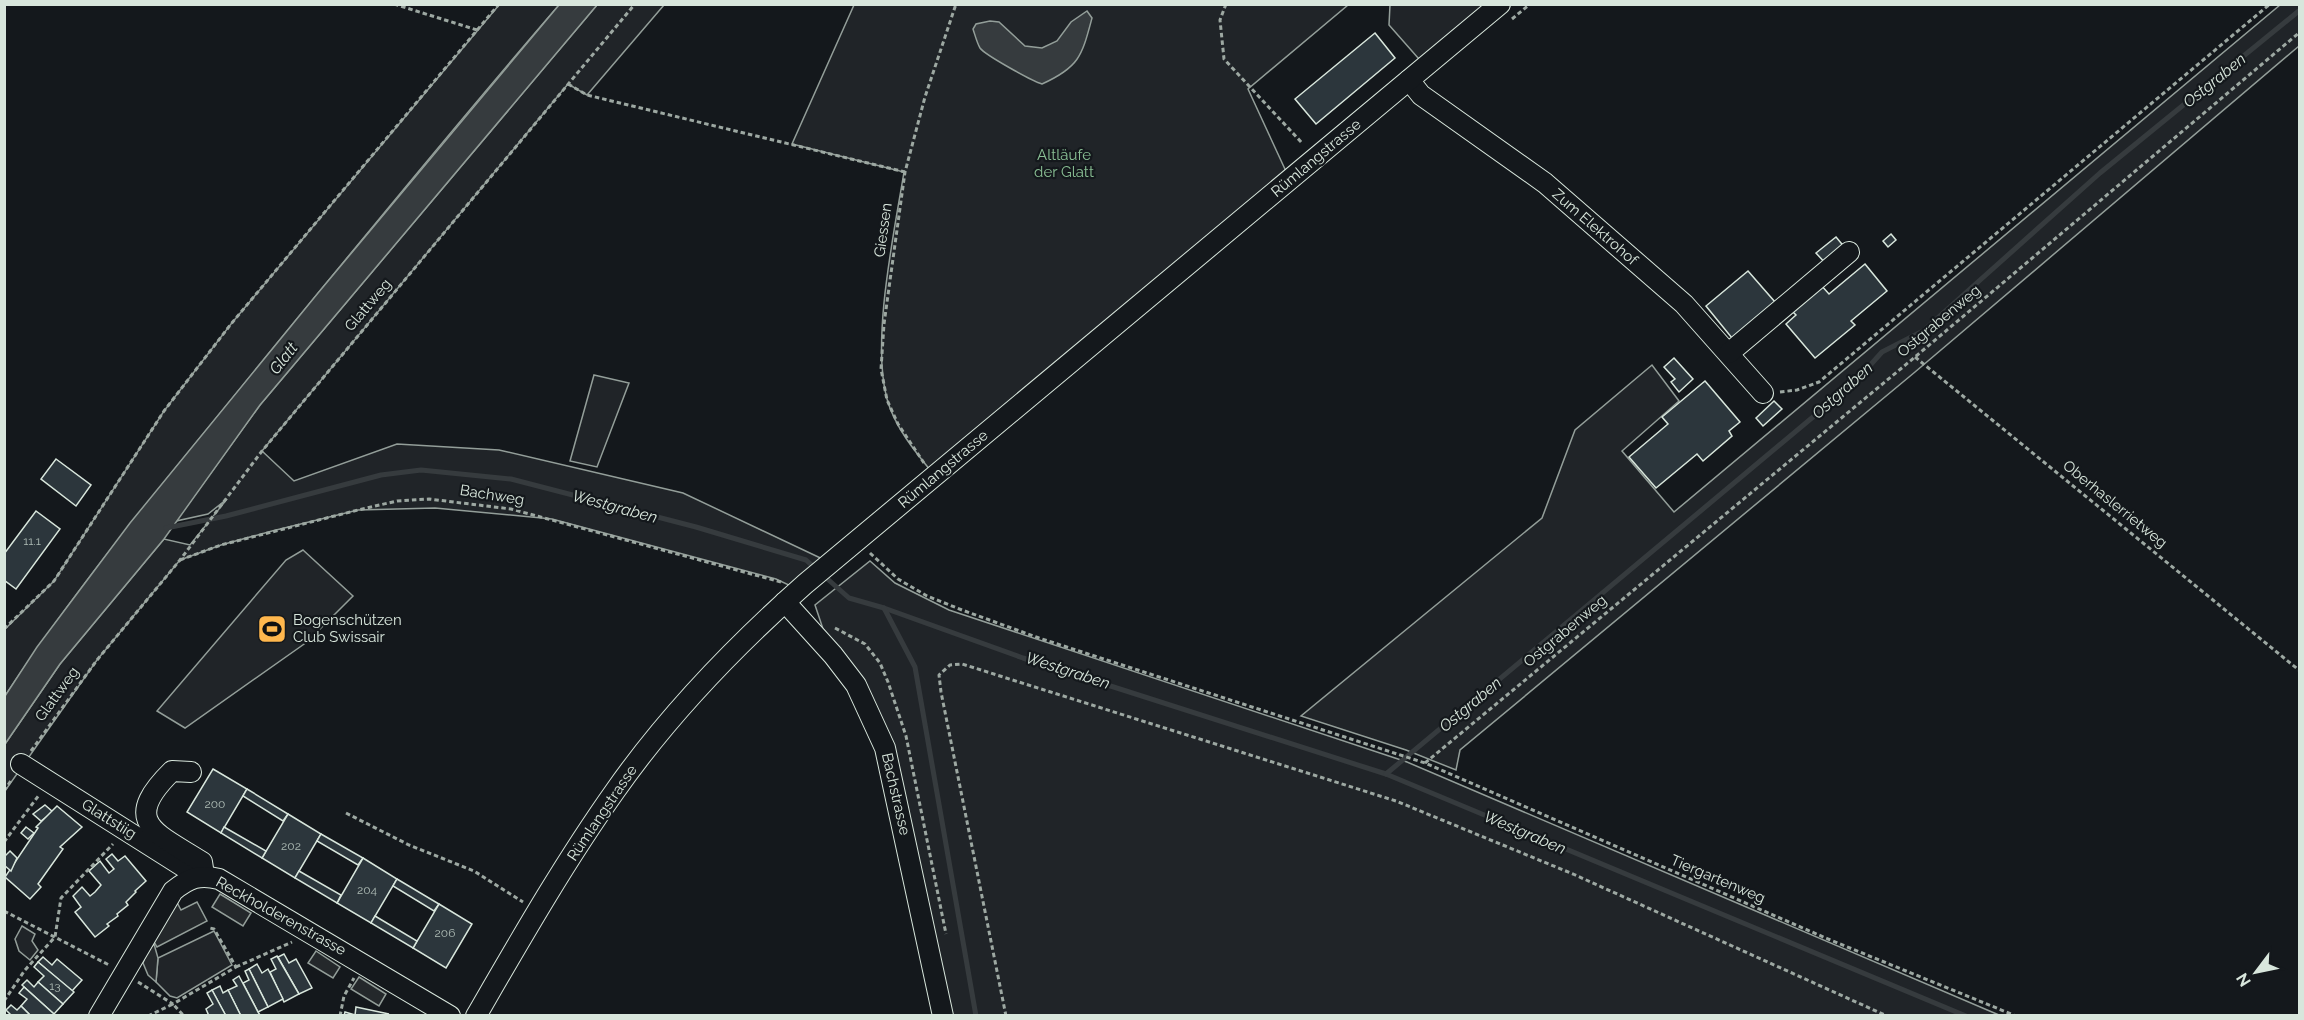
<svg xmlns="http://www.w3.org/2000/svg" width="2304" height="1020" font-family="Raleway,sans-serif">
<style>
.green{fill:#202428;stroke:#939e99;stroke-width:1.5}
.parking{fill:#24282b;stroke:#939e99;stroke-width:1.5}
.water{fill:#363b3e;stroke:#939e99;stroke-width:1.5}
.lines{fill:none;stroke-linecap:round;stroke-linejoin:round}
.stream{stroke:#363b3e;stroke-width:5}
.building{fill:#2c363c;stroke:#d8e6dc;stroke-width:1.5}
.minor-casing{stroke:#d8e6dc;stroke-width:22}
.path{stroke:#9da8a2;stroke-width:3;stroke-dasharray:4.5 3;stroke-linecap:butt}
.minor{stroke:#14181c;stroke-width:20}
.labels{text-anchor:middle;stroke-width:4.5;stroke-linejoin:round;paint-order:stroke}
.number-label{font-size:12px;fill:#adbab4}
.park-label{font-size:15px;fill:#8ac095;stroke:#14181c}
.street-label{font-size:15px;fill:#d8e6dc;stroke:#14181c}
.poi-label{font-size:15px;fill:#d8e6dc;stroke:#14181c;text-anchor:start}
.water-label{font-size:16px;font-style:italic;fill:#d8e6dc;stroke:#14181c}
</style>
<rect width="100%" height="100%" fill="#14181c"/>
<g class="green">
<path d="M499,5H559C452,129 348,256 244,384C161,486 77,586 5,696V629L54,581L164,411L231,324Z"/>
<path d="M597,5H664L587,95L568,84L262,451L294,481L397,444L499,450L683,493L831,563L796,592L789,585L776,579L552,519L435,508L358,510L272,531L221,545L180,560L97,660L5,791V744L60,664L164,539L190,545L227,499L208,514L176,521L260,405Z"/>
<path d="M854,5H1348L1248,89L1290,180L935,476C917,454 895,428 887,399C871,341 894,233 904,172L792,144Z"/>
<path d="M1390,5H1500L1426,67L1389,25Z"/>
<path d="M2280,5H2299V46L1915,372L1460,750L1456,770L1406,750L1301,716L1542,518L1575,430L1652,365L1679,401L1622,451L1674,512Z"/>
<path d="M594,375L629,383L597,467L570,461Z"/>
<path d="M303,550L353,596L307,642L185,728L157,711L286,560Z"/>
<path d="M870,561L895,583L949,610L1407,762L1999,1015H951L877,708L855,668L823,629L815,605Z"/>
<path d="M22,926L35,934L32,941L38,950L30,960L19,951L15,939Z"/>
<path d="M214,931L232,965L177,998L170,996L156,982L158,958Z"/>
</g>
<g class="parking">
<path d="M172,893L181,910L197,902L207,921L157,947L149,933Z"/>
<path d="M220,894L251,913L243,926L212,907Z"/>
<path d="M154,944L158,958L156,982L148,975L143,963L147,951Z"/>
<path d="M316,951L340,967L333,978L308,963Z"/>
<path d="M359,977L386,994L379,1006L351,989Z"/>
</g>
<g class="water">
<path d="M559,5H597L260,405L164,539L60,664L5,744V696L37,647L130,523L318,293Z"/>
<path d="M1087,11L1092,18C1082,55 1080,67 1042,84C1032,81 985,55 980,48C977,43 975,35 973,29L976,24L990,21L999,22L1025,46L1042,48L1057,41L1071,22Z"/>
</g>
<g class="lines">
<g class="stream">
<path d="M166,528L226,516L381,475L421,470L511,479L696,527L806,560L816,569"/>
<path d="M823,575L849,598L884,608L1023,658L1386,774L1966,1016"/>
<path d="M884,608L915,667L976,1016"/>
<path d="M1386,774L1856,381L1882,352L1923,331L2100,173L2300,10"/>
</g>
</g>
<g class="building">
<path d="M1375,33L1395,58L1316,124L1295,99Z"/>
<path d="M1891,234L1896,240L1888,247L1883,241Z"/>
<path d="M1836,237L1846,249L1827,265L1816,253Z"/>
<path d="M1865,264L1887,291L1851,321L1855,325L1815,358L1786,324L1796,315L1791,310L1821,285L1829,294Z"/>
<path d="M1748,271L1775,302L1732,338L1706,306Z"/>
<path d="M1674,358L1693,379L1679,392L1671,382L1675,379L1664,367Z"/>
<path d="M1705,381L1740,422L1729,431L1732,436L1703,461L1697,454L1656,488L1629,457L1668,424L1662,417Z"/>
<path d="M1774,401L1782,409L1763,426L1756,418Z"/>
<path d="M56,459L91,485L76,506L41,479Z"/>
<path d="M36,511L60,529L16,589L4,580V554Z"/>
<path d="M213,769L247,789L221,833L187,812Z"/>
<path d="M247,789L288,814L283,821L243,796Z"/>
<path d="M45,805L53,812L41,821L33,814Z"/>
<path d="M57,806L82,827L60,847L63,849L38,884L41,887L30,899L5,877L38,828L36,827Z"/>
<path d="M288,814L321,834L295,878L262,858Z"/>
<path d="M26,827L34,833L28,839L21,833Z"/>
<path d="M224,827L266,851L262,858L221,833Z"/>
<path d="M321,834L363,858L358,865L317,841Z"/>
<path d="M10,851L17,858L11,871L4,865L5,856Z"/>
<path d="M112,854L118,861L125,856L146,881L135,891L136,892L126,902L128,905L117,914L118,916L107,924L109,926L95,937L75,912L81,907L73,896L82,887L90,896L95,892L101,885L89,871L100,861L109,873L114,869L106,859Z"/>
<path d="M363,858L397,879L371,923L337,903Z"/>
<path d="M299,871L341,895L337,903L295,878Z"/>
<path d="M397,879L439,904L434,911L393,886Z"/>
<path d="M439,904L472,924L446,968L413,948Z"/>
<path d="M375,916L417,941L413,948L371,923Z"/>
<path d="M284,954L289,963L296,959L312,988L299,994L278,957Z"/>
<path d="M277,956L299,994L284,1002L270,972L276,969L271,959Z"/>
<path d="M43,957L52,965L57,959L82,980L72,991L38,962Z"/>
<path d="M38,962L74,992L63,1004L38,982L44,976L34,967Z"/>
<path d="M257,964L262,973L268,969L283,999L268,1007L249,969Z"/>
<path d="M249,969L268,1007L258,1012L243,983L249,980L245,971Z"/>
<path d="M239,976L258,1012L260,1015L241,1016L228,990L237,986L233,980Z"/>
<path d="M27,980L34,987L38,982L63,1004L54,1014L22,985Z"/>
<path d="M220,986L223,993L228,990L241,1016H226L212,990Z"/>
<path d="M24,987L54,1014L56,1016H31L21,1006L27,999L19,993Z"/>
<path d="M212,990L226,1016H209L206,1009L213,1004L207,993Z"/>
<path d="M11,1005L17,1010L21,1006L31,1016H12L6,1010Z"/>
<path d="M356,1007L389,1014L344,1016L345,1012L355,1015Z"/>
</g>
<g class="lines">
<g class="minor-casing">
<g id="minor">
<path d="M1409,80L1421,95L1545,183L1684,304L1763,393"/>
<path d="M1729,353L1849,252"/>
<path d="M785,602L833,655L856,685L885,748L943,1016"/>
<path d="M21,764L187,869L194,877"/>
<path d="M191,772L172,771C119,823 157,833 202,862L204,875"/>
<path d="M99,1016L173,891C189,878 199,874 219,879L450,1016"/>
<path d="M476,1016C520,940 564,863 615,791C669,714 735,646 805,584L1500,4"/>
</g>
</g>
<g class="path">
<path d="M394,4L477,30"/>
<path d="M1226,4L1220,20L1224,59L1303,144"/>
<path d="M1512,19L1530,4"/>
<path d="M568,84L587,95L905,172"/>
<path d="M1915,357L2300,671"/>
<path d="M1780,392L1797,390L1819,382L2270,4"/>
<path d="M924,463L898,424L887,400L881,369L884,324L905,172L925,97L956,4"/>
<path d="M870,553L898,579L927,596L962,610L1039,638L1425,763L1828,939L2016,1016"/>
<path d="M180,560L221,545L358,510L397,501L429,499L511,509L781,582"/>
<path d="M835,628L865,644L880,663L888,682L906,736L946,934"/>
<path d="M4,629L54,581L164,411L231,324L499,4"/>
<path d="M31,751L97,660L180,560L262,451L635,4"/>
<path d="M1425,763L1915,357L2300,32"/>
<path d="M4,791L12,779"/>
<path d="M346,813L409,845L474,871L523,902"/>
<path d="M4,842L39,795"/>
<path d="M4,911L109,965"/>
<path d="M236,967L292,942"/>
<path d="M138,982L173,1004L236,967L214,929L210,928"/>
<path d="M4,1001L25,970L55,937L61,898L113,844"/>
<path d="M148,1016L173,1004L184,1016"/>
<path d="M340,1016L344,996L354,978"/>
<path d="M1006,1016L941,692L939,675L950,665L962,664L1396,801L1573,874L1887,1016"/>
</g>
<use href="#minor" class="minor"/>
</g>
<defs>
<g id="stadium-square" transform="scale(1.5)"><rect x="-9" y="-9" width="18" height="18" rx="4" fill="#ffb74d" stroke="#14181c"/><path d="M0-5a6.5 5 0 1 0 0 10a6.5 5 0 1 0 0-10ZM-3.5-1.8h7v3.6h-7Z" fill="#111"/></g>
</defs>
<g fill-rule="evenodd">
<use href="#stadium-square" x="272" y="629"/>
</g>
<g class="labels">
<g class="number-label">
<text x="32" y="545">11.1</text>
<text x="215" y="808">200</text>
<text x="291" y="850">202</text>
<text x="367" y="894">204</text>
<text x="445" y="937">206</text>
<text x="55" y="990">13</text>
</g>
<g class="park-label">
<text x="1064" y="160">Altläufe<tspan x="1064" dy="17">der Glatt</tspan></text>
</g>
<g class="street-label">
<text transform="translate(1316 158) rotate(-40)" y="5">Rümlangstrasse</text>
<text transform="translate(1595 227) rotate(41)" y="5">Zum Elektrohof</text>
<text transform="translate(883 230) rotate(-82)" y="5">Giessen</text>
<text transform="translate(368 305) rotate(-50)" y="5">Glattweg</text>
<text transform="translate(1939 321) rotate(-40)" y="5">Ostgrabenweg</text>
<text transform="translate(943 469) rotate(-40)" y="5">Rümlangstrasse</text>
<text transform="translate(492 495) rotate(9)" y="5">Bachweg</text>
<text transform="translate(2115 504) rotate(39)" y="5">Oberhaslerrietweg</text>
<text transform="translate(1565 631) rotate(-40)" y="5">Ostgrabenweg</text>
<text transform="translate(57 694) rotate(-54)" y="5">Glattweg</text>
<text transform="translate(896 794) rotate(77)" y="5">Bachstrasse</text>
<text transform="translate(602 813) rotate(-56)" y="5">Rümlangstrasse</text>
<text transform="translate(109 819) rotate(32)" y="5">Glattstiig</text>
<text transform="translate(1718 879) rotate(23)" y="5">Tiergartenweg</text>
<text transform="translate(281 916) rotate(29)" y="5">Reckholderenstrasse</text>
</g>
<g class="poi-label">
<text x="293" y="625">Bogenschützen<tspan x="293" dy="17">Club Swissair</tspan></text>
</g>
<g class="water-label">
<text transform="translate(2214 80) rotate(-39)" y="6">Ostgraben</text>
<text transform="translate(283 358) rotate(-52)" y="6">Glatt</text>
<text transform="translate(1842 390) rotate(-42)" y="6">Ostgraben</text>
<text transform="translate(615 506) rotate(15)" y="6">Westgraben</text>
<text transform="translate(1068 670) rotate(18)" y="6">Westgraben</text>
<text transform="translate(1470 704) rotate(-40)" y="6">Ostgraben</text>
<text transform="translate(1525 832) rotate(23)" y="6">Westgraben</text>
</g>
</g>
<rect width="2304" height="1020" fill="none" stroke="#d8e6dc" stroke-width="12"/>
<g transform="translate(2256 972) rotate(238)" stroke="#14181c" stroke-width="4.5" paint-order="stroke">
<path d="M0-4.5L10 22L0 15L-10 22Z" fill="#d8e6dc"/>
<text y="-9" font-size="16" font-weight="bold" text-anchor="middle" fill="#d8e6dc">N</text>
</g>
</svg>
